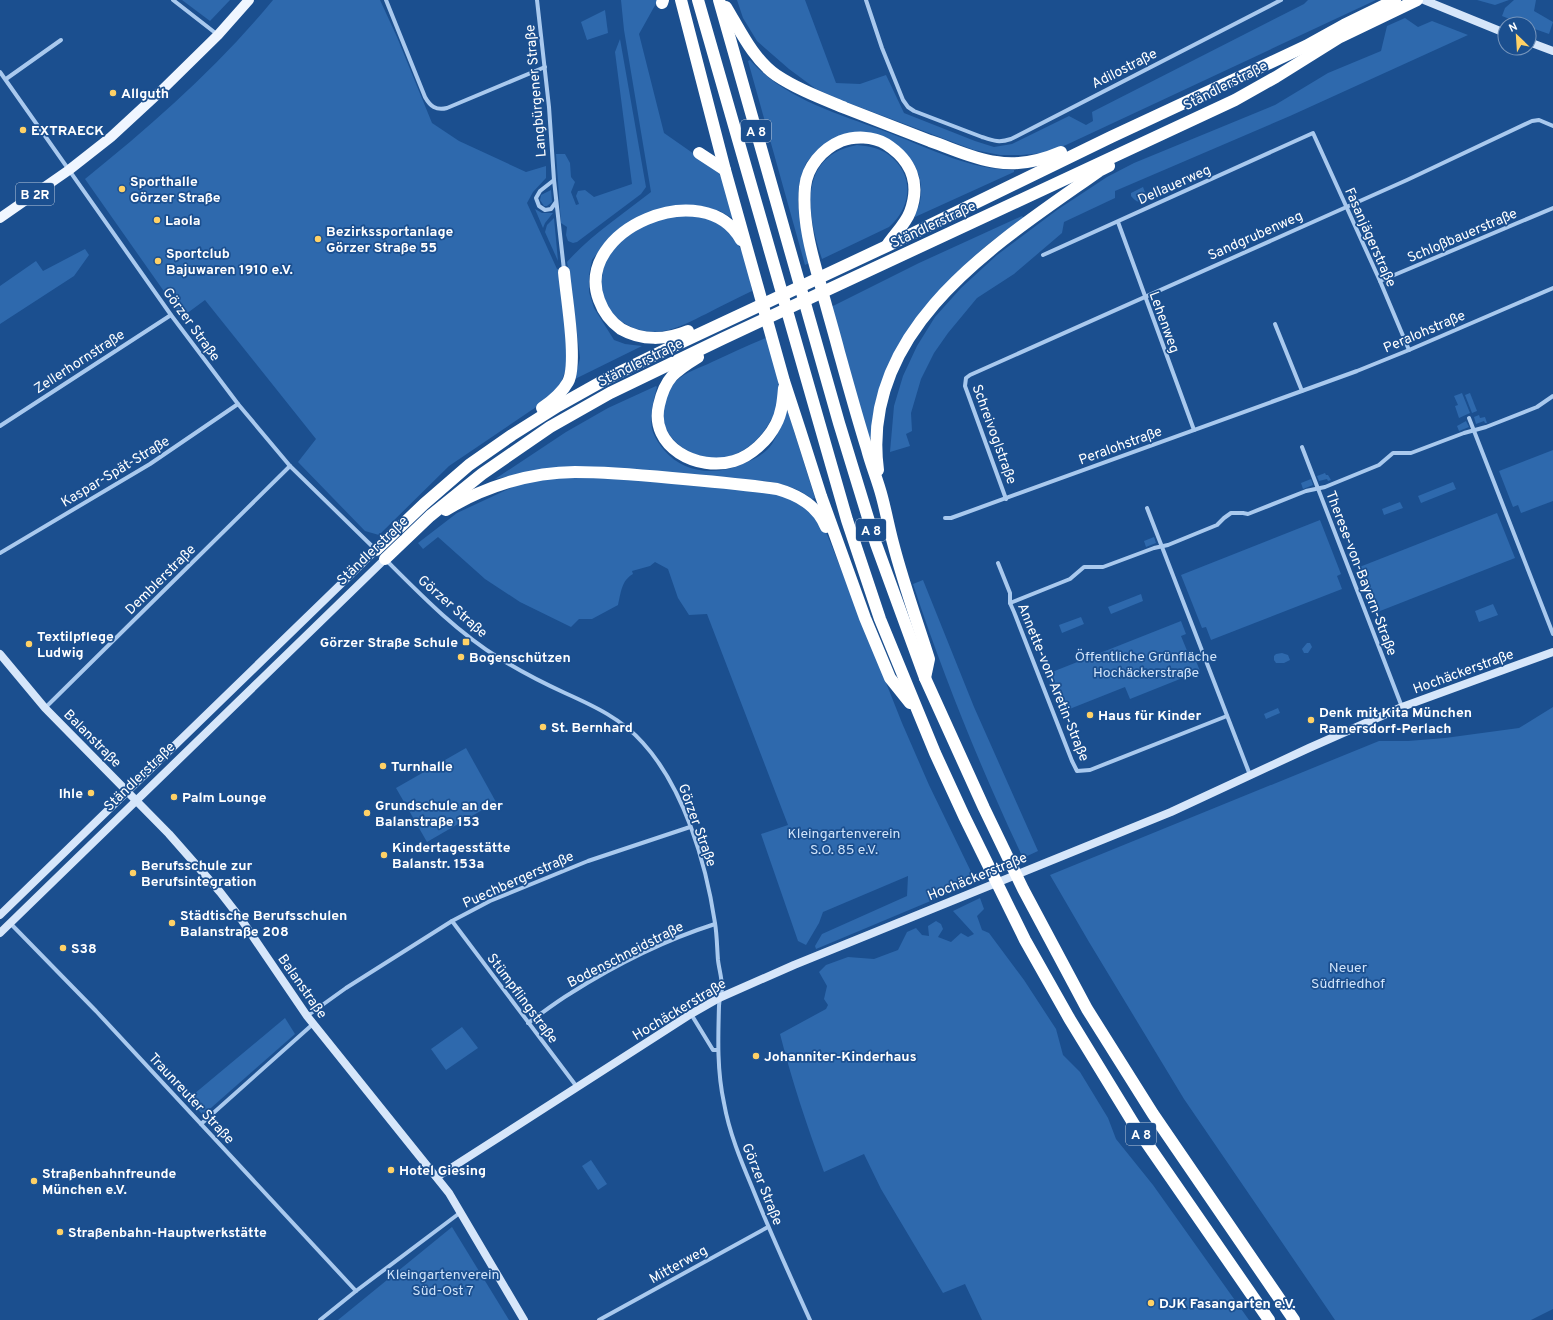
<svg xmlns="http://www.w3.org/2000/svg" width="1553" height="1320" font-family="Overpass,sans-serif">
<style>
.green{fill:#2e69ad}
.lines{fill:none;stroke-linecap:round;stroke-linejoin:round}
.street{stroke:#a9c9ee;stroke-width:4}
.secondary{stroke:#d6e6fa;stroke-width:8}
.primary{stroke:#f0f6ff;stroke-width:10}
.highway{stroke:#fff;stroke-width:12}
.poi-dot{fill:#ffd166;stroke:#1b4f8f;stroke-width:1.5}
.labels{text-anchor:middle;stroke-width:3.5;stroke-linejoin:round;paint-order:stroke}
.shield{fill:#1b4f8f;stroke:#bbcadd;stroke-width:1}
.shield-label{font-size:13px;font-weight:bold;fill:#fff}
.street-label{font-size:14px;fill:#fff;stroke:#1b4f8f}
.poi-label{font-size:14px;font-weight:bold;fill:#fff;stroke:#1b4f8f;text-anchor:start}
.park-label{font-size:14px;fill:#cfe3fa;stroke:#1b4f8f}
</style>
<rect width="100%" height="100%" fill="#1b4f8f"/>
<g class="green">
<path d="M182,0H230L210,21Z"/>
<path d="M273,0H380L397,37L432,123L459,141L526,172L546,166V178L533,192L527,203L557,269H558L565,321L567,365L560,386L551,397L449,466L379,535L365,531L298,462L316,439L205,300L182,317L85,179C152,125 218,67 273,0Z"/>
<path d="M621,0H658L639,34L664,133L717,170L722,178L733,217L732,218L720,211L701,206L690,205L668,207L629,223L606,242L592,260L589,275V292L594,308L614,340L625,344L642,346L575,379L580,358L572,292L567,262C591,235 622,215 651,192L624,30Z"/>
<path d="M737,0H805L836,83L860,84L886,75L904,113L975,141L994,147L1012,144L1069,116L1086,125L1093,121L1092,112L1304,4L1308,0H1376L1066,145L1044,153L1021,155H1000L974,150L846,102L816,89L789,69L757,41L743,18Z"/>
<path d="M1477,0H1509L1495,5Z"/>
<path d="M1514,0H1536L1534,11L1553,22L1549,34L1529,27V24H1522L1502,16L1505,8Z"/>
<path d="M605,10L608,33L587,40L581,22Z"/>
<path d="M1405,18L1418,27L1432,21L1468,35L1290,116L1115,191V198L1064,222L1062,233L1014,274L977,298L948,333L934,353L921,379L911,413L912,431L906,434L910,446L890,452L894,406L903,376L917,346L935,317L961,288L997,255L1057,210L1107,177L1134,163L1275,105L1328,73L1381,51L1387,26Z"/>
<path d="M620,39L646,187L641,194L577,242L573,243L568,241L566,235L567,227L561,223L556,154H565L570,163L571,177L575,182L571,192L576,205L579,204L576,196L578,191L585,190L594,197L632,184L615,52Z"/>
<path d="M750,60C786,101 843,115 892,134C931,149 971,170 1014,170V172L915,217C915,212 919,207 920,202C923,186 920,174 912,161H910L872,134L814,154L806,163L799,185L798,203L800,223L809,263L805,265L748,61Z"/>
<path d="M857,145C868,146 880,148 889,155C915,175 912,207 889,227L822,259C807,215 797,156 857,145Z"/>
<path d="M1143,187L1148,200C1140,203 1137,203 1131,196V193Z"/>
<path d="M551,190L552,202L547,206H544L540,200L541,195Z"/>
<path d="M535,209L542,213H553L545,223L543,228Z"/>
<path d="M691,214L720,223L735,239L743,253L747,264L752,291C737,298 721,306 706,314C693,320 678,329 663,331C631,336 598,313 602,278C603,271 604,264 608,258C619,237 650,220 673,216C679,215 685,215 691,214Z"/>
<path d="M1022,216L1024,218C960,260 889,333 874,410C872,419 872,429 871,438H869L831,307L919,263Z"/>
<path d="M554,218L558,261L545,232L547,225Z"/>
<path d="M85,249L89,255L74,276L0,324V286L36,261L43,271Z"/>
<path d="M768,337C772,356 782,383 778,403C777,411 772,418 768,425C748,458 710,470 678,444C667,435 661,422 664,407C666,398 669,389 675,382C685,372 700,368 712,362C731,353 749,345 768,337Z"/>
<path d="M656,386L657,387C653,401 650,416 652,429C654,437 660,445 664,450C684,474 718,476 745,463C755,459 766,453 772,444C778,434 783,422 786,411L788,412L815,498L812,499C799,488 783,484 766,481L544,469L495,479L566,432L608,408Z"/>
<path d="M1462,393L1470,413L1459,418L1455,406L1458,405L1454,396Z"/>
<path d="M1470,393L1477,411L1472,413L1465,395Z"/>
<path d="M1479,415L1480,418L1485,417L1487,423H1485L1484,421L1476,424L1474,417Z"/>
<path d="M1466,421L1469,427L1459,431L1457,426Z"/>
<path d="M1553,450V501L1521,513L1518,505L1513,507L1499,471Z"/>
<path d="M1325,473L1326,475H1328L1331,480L1328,481L1327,479L1319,481L1317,476Z"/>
<path d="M574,477L634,480L752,490L786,496L809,510L826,532L831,544L902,723L929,785L976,882L816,949L815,946L822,934L907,896L908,876L823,912L819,923L806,945L798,941L761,834L788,825L707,614L689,615L678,598L668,569L655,562L650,566L632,571L633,574C621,581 621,593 618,605L592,619H579L571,627L520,602L485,579L438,537L423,549L418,543L457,513L519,484L546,479Z"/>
<path d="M1311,479L1313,485L1303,489L1301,483Z"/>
<path d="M1453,482L1456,489L1421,503L1418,496Z"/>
<path d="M1400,502L1403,508L1384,515L1382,509Z"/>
<path d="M1497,513L1515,558L1375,613L1357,568Z"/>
<path d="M1320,520L1341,574L1337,576L1342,589L1211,640L1206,627L1202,628L1181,575Z"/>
<path d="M1154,537L1156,543L1146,547L1144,541Z"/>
<path d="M923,580L974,707L1038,851L1023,858C981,769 944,678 913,584Z"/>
<path d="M1141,594L1143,601L1111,614L1108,607Z"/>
<path d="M1493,604L1498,615L1479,622L1475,611Z"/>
<path d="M1081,617L1084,624L1062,633L1059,625Z"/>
<path d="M1181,621L1186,634L1181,636L1188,653L1192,651L1200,671L1130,699L1125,687L1062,712L1047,674Z"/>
<path d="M1307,643H1310L1312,647L1308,653H1304L1302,649Z"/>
<path d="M1282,653L1288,655L1290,660L1284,663H1276L1274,660V656L1276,654Z"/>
<path d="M1553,707V1309L1531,1320H1335L1184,1099L1089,942L1050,875L1379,741H1408L1445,738L1519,728Z"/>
<path d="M1278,708L1280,713L1266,719L1264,714Z"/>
<path d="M466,748L496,802L427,842L396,788Z"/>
<path d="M980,898L984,909L977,916L982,930L989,933L1024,980L1056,1029L1063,1055L1080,1072L1108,1118L1116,1139L1153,1185L1249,1320H982L965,1284L943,1293L881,1189L864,1154L824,1172C807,1126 792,1081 780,1034L826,1009L828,1005L824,999L827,986L819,972L826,965L848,957L874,959L898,950L907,932L916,928L922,935L929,936L928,926L936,921L941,924L943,929L938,937L951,942L961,933L968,937L974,934L953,911Z"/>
<path d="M285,1018L295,1034L203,1115L188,1099Z"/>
<path d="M462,1027L478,1048L446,1070L431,1049Z"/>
<path d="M591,1160L607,1184L598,1190L582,1166Z"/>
<path d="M452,1227L509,1320H338Z"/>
</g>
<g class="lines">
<g class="street">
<path d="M173,0L218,35"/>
<path d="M386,0L425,97C430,106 436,111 447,108L545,67"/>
<path d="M537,0L549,107L554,180L564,270"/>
<path d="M866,0L882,48L903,100L908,107L914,111L982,137C994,141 999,143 1011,139L1281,0"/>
<path d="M0,72L171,315L238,404L290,466L376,550"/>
<path d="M6,79L61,40"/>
<path d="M554,180L540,191L536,198L539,206L545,210L551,209L556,202"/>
<path d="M1118,222L1194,430"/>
<path d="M1043,255L1313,133L1380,281L1409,350"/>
<path d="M1380,281L1553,208"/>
<path d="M1275,324L1302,391"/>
<path d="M1469,418L1553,634"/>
<path d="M0,426L171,315"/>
<path d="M1302,447L1402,707"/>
<path d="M1006,499L965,386L966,378L970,375L1407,180L1532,121L1539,120L1553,126"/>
<path d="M1147,508L1250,775"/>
<path d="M945,518H951L1357,371L1409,350L1553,288"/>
<path d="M0,553L150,464L238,404"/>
<path d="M386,560C421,595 457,632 499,658C520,671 543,683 565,693C594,706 622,719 643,743C684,788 706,863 715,923C717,935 717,948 718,960C719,969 722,978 722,988C722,994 719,999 719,1006C718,1039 717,1071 724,1103C729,1132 741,1161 752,1187C770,1232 790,1276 810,1320"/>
<path d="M998,563L1010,593V603L1014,612L1072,761L1077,771L1090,770L1227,716"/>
<path d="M1010,603L1070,579L1084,567H1103L1154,548L1168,545L1217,525L1224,518L1231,513H1243L1248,514L1306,491L1325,487L1379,465L1393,453H1411L1464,433L1486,427L1537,407L1553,396"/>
<path d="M45,708L290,466"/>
<path d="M452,921L577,1087"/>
<path d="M10,923L96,1011L356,1291"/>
<path d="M691,1014L713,1050H718"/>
<path d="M307,1016L346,988L452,921L490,901L588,861L690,827"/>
<path d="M528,1023C542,1013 556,1002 571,993C615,965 665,940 715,924"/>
<path d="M201,1124L313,1024"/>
<path d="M320,1320L356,1291L461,1212"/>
<path d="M599,1320L768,1227"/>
</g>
<g class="secondary">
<path d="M1424,0L1505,33"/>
<path d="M1529,42L1553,51"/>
<path d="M0,654L45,708L169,834L220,892L241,919L307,1016L449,1193L524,1320"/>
<path d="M0,915L376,550"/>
<path d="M0,933L385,559"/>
<path d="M437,1177L691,1014L719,998L794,965L1171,812L1309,748L1402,707L1553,652"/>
</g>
<path class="primary" d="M0,218L69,170L111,137L163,89L218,35L249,0"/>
<g class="highway">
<path d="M681,0L725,170L784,381L800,430L821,496L865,618L890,678L910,703"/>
<path d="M698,0L847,520L880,619L935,753L964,816L1025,940L1069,1018L1135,1126L1269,1320"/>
<path d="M719,0L839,423L876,544L925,678L984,808L1023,889L1087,1009L1153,1114L1294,1320"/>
<path d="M662,3L663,0"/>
<path d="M726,7C740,30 753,59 776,75C797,89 821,98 845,108C873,119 901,130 930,141C951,148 973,159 996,162C1019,166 1040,161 1061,152"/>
<path d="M699,153L725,170"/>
<path d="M888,244C895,234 906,223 910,212C921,183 911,160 886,144C873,136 854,136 841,141C822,149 807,167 805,187C802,219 811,252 820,283C826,306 833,329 839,352C848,384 857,417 867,449C871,465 878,481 882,497C886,512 889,528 893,543C903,582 917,621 929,659L925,678"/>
<path d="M688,331C666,340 642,341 621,329C611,322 603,311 599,300C573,230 705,174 741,240"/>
<path d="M698,357C675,371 665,378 659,405C649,447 698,472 734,461C751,456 768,440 776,424C782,413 783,400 784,388"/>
<path d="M542,408C552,401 562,393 568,382C578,363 566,296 564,272"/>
<path d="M878,470C859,327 1000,241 1099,171L1109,166"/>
<path d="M446,510C483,487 531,472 575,472C607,472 640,475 672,478C707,481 742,484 777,489C798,495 817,505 826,527"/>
<path d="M376,550L424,504L469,465L512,435L558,406L608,378L665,350L887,246L1111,137L1306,46L1344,25L1395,0"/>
<path d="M385,559L430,516L482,474L550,427L610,393L722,339L1235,100L1276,77L1340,37L1417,0"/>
</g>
</g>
<g class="poi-dot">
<circle cx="113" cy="93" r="4"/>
<circle cx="23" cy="130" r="4"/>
<circle cx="122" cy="189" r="4"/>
<circle cx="157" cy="220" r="4"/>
<circle cx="318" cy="239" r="4"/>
<circle cx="158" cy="261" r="4"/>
<rect x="462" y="638" width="8" height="8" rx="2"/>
<circle cx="29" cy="644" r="4"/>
<circle cx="461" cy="657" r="4"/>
<circle cx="1090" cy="715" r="4"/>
<circle cx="1311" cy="720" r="4"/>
<circle cx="543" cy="727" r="4"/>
<circle cx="383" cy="766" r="4"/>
<circle cx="91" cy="793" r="4"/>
<circle cx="174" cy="797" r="4"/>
<circle cx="367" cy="813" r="4"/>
<circle cx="384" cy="855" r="4"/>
<circle cx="133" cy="873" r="4"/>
<circle cx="172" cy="923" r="4"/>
<circle cx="63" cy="948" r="4"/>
<circle cx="756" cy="1056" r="4"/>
<circle cx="391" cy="1170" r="4"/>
<circle cx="34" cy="1181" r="4"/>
<circle cx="60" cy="1232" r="4"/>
<circle cx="1151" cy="1303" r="4"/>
</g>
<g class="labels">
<g class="shield">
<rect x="741" y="120" width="30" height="22" rx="3"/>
<rect x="16" y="183" width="38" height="22" rx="3"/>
<rect x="856" y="519" width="30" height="22" rx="3"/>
<rect x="1126" y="1123" width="30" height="22" rx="3"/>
</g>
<g class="shield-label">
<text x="756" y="136">A 8</text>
<text x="35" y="199">B 2R</text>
<text x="871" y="535">A 8</text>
<text x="1141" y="1139">A 8</text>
</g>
<g class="street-label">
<text transform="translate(1124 68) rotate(-27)" y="5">Adilostraße</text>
<text transform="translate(1225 85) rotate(-27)" y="5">Ständlerstraße</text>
<text transform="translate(535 91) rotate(-95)" y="5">Langbürgener Straße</text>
<text transform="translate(1174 184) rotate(-24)" y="5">Dellauerweg</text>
<text transform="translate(933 224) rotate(-25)" y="5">Ständlerstraße</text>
<text transform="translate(1255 235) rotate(-24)" y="5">Sandgrubenweg</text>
<text transform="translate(1462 235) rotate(-23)" y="5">Schloßbauerstraße</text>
<text transform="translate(1371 237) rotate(66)" y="5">Fasanjägerstraße</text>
<text transform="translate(1165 322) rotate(70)" y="5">Lehenweg</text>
<text transform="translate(192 324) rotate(54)" y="5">Görzer Straße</text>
<text transform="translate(1424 331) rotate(-23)" y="5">Peralohstraße</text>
<text transform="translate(79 361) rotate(-33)" y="5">Zellerhornstraße</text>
<text transform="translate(640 362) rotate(-26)" y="5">Ständlerstraße</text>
<text transform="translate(995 434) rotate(70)" y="5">Schreivoglstraße</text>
<text transform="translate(1120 445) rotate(-20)" y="5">Peralohstraße</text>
<text transform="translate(115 471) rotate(-31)" y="5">Kaspar-Spät-Straße</text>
<text transform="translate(372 550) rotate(-44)" y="5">Ständlerstraße</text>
<text transform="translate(1362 573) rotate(69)" y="5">Therese-von-Bayern-Straße</text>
<text transform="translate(160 579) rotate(-45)" y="5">Demblerstraße</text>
<text transform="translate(453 606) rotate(41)" y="5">Görzer Straße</text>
<text transform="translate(1463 671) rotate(-20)" y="5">Hochäckerstraße</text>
<text transform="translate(1054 682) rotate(68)" y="5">Annette-von-Aretin-Straße</text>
<text transform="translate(93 738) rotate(45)" y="5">Balanstraße</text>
<text transform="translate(139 776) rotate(-44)" y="5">Ständlerstraße</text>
<text transform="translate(698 825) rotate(70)" y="5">Görzer Straße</text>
<text transform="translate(977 876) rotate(-22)" y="5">Hochäckerstraße</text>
<text transform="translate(518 879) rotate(-24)" y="5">Puechbergerstraße</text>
<text transform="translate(625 954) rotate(-27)" y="5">Bodenschneidstraße</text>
<text transform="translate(303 986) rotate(55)" y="5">Balanstraße</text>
<text transform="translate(523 998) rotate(53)" y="5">Stümpflingstraße</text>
<text transform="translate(679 1009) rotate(-31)" y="5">Hochäckerstraße</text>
<text transform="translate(192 1098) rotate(47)" y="5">Traunreuter Straße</text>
<text transform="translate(763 1184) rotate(68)" y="5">Görzer Straße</text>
<text transform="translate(678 1264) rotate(-29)" y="5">Mitterweg</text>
</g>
<g class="poi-label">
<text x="121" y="98">Allguth</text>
<text x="31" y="135">EXTRAECK</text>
<text x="130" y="186">Sporthalle<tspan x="130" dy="16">Görzer Straße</tspan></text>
<text x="165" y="225">Laola</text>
<text x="326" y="236">Bezirkssportanlage<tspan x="326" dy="16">Görzer Straße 55</tspan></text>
<text x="166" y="258">Sportclub<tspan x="166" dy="16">Bajuwaren 1910 e.V.</tspan></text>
<text x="37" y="641">Textilpflege<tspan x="37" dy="16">Ludwig</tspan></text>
<text x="458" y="647" text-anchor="end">Görzer Straße Schule</text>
<text x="469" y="662">Bogenschützen</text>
<text x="1319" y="717">Denk mit Kita München<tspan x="1319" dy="16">Ramersdorf-Perlach</tspan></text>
<text x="1098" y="720">Haus für Kinder</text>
<text x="551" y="732">St. Bernhard</text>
<text x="391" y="771">Turnhalle</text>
<text x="83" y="798" text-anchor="end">Ihle</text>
<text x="182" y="802">Palm Lounge</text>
<text x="375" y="810">Grundschule an der<tspan x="375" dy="16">Balanstraße 153</tspan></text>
<text x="392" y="852">Kindertagesstätte<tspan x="392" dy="16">Balanstr. 153a</tspan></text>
<text x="141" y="870">Berufsschule zur<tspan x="141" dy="16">Berufsintegration</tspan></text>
<text x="180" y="920">Städtische Berufsschulen<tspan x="180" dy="16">Balanstraße 208</tspan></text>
<text x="71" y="953">S38</text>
<text x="764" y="1061">Johanniter-Kinderhaus</text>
<text x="399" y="1175">Hotel Giesing</text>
<text x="42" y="1178">Straßenbahnfreunde<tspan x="42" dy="16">München e.V.</tspan></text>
<text x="68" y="1237">Straßenbahn-Hauptwerkstätte</text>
<text x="1159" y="1308">DJK Fasangarten e.V.</text>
</g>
<g class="park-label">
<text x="1146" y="661">Öffentliche Grünfläche<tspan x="1146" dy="16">Hochäckerstraße</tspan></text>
<text x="844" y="838">Kleingartenverein<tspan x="844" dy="16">S.O. 85 e.V.</tspan></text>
<text x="1348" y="972">Neuer<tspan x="1348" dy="16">Südfriedhof</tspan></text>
<text x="443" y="1279">Kleingartenverein<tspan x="443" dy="16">Süd-Ost 7</tspan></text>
</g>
</g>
<g transform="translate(1517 36) rotate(335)"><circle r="19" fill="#1b4f8f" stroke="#7695bc"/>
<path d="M0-3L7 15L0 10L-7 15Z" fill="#ffd166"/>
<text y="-6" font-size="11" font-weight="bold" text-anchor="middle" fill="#ffffff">N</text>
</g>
</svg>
